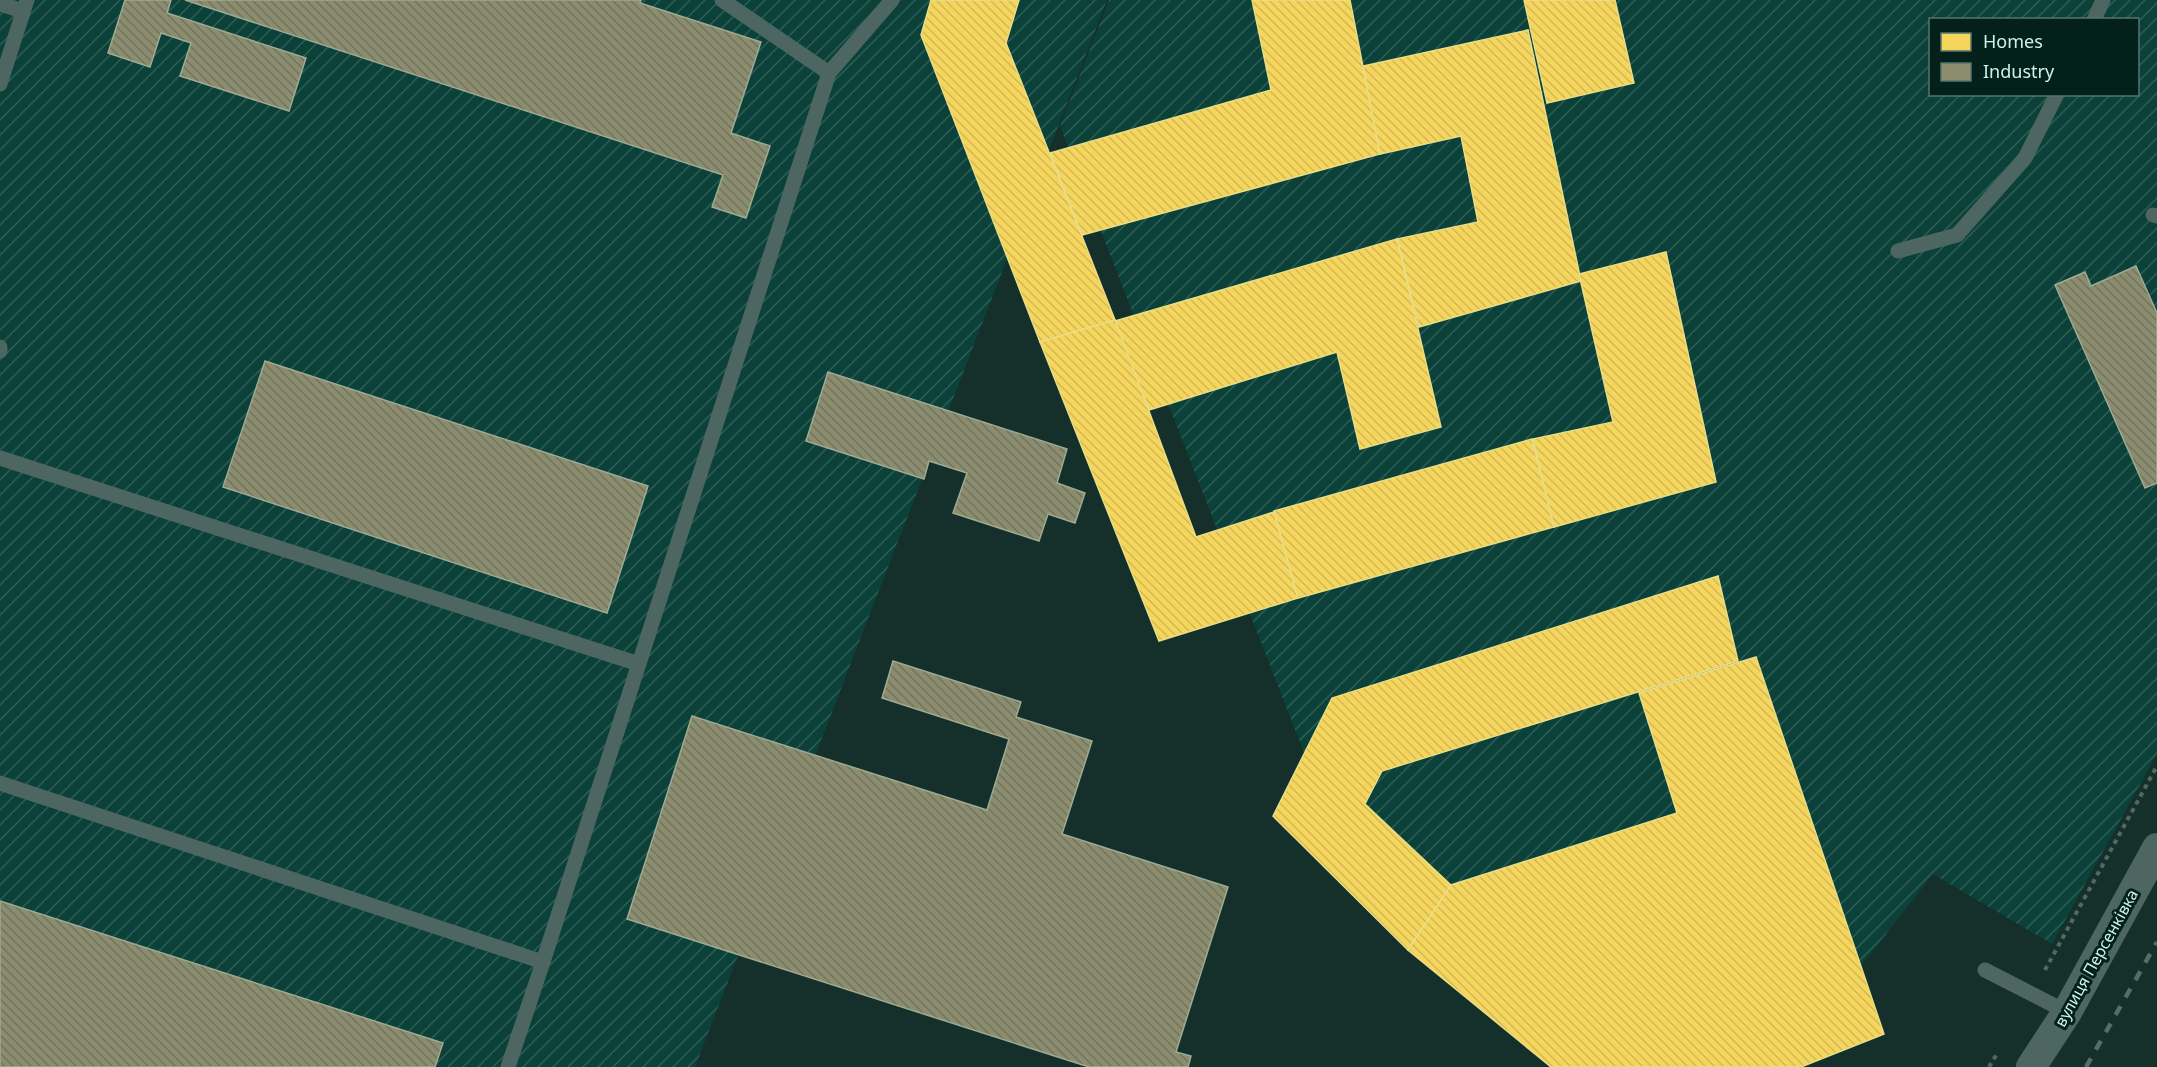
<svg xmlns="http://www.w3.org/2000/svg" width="2157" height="1067" font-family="'Noto Sans',sans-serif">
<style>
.industrial{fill:url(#industrial-furrows);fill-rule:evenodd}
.homes{fill:url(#homes-back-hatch);stroke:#e9de86;stroke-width:1.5}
.industry{fill:url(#industry-back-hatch);stroke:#9fab93;stroke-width:1.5}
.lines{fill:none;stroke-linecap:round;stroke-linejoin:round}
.path{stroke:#526863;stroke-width:4;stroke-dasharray:4.5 4.5;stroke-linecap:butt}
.service{stroke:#4d6661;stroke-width:15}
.minor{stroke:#4d6661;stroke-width:30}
.rail{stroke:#566c67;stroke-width:4.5;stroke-dasharray:10 10;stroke-linecap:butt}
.labels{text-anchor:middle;stroke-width:6;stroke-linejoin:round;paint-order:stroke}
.street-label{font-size:16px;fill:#cbf4e9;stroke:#04201a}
</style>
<defs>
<pattern id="industrial-furrows" width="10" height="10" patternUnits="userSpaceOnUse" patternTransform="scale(1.5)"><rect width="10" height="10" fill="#0b4138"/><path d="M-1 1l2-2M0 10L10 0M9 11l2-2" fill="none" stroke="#2d5d55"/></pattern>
<pattern id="homes-back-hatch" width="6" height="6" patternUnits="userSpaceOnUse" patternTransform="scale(1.5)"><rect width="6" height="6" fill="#f6d55c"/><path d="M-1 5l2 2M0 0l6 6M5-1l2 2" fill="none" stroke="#d1b958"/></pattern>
<pattern id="industry-back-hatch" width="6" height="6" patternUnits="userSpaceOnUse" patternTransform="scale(1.5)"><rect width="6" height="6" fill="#8c8c6e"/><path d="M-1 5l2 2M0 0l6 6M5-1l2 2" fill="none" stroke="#707560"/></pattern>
</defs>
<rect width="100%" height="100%" fill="#15302b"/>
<g class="industrial">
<path d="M0,0H1107L695,1067H0Z"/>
<path d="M1109,0H2157V754L2052,944L1933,874L1782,1067H1653L1315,781L1060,126ZM1930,20H2138V94H1930Z"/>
</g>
<g class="homes">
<path d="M931,0H1019L1006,43L1115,320L1040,342L921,35Z"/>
<path d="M1252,0H1350L1380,154L1082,235L1050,153L1271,90Z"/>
<path d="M1524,0H1615L1634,83L1547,103Z"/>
<path d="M1528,30L1581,281L1419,327L1397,239L1478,222L1461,136L1380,154L1363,66Z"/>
<path d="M1397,239L1441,427L1360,449L1337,352L1149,410L1115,321Z"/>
<path d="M1666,252L1716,482L1554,527L1533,439L1613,422L1579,274Z"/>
<path d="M1115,320L1196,537L1274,512L1298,598L1159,641L1040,342Z"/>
<path d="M1532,439L1554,527L1298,598L1274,511Z"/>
<path d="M1718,576L1738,661L1382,771L1365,804L1451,885L1408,950L1273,816L1332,698Z"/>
<path d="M1756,657L1884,1034L1801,1067H1551L1408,950L1451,885L1677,813L1639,693Z"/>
</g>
<g class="industry">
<path d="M125,0H171L167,13L306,58L289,111L180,76L191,43L161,33L150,67L108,53Z"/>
<path d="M185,0H641L640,3L761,42L731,133L770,146L746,218L712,207L723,175Z"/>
<path d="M2136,266L2157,313V483L2145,488L2055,285L2085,272L2091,286Z"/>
<path d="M265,361L648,486L607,613L223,487Z"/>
<path d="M828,372L1067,449L1057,483L1085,493L1075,523L1048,514L1039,541L953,513L967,473L929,461L924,479L806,441Z"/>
<path d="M893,661L1021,702L1016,717L1092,741L1062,834L1228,887L1176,1052L1191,1056L1188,1067H1089L627,919L692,716L987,810L1009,739L882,698Z"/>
<path d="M0,901L443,1043L435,1067H0Z"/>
</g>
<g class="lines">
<g class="path">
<path d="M2045,970L2157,766"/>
<path d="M1989,1067L1998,1052"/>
</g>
<g class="service">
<path d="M722,0L829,73"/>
<path d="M0,4L23,11"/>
<path d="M2094,20L2103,0"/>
<path d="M0,84L27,0"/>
<path d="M2153,215L2157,216"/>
<path d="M1898,251L1957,235L2025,158L2057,94"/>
<path d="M0,347V351"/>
<path d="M0,458L639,664"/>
<path d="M0,783L543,962L829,73L892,0"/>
<path d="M1985,970L2067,1012"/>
<path d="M508,1067L543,962"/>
</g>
<path class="minor" d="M2031,1067L2067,1012L2157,848"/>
<path class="rail" d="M2086,1067L2157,942"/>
</g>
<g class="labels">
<g class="street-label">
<text transform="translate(2096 958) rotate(-61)" y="6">вулиця Персенківка</text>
</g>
</g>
<rect x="1929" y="18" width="210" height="78" fill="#04201a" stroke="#54756d" stroke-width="1.5"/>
<rect x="1941" y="33" width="30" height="18" fill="#f6d55c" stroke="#54756d" stroke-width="1.5"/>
<text x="1983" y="48" font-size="18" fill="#cbf4e9">Homes</text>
<rect x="1941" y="63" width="30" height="18" fill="#8c8c6e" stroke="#54756d" stroke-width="1.5"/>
<text x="1983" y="78" font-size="18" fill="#cbf4e9">Industry</text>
</svg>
